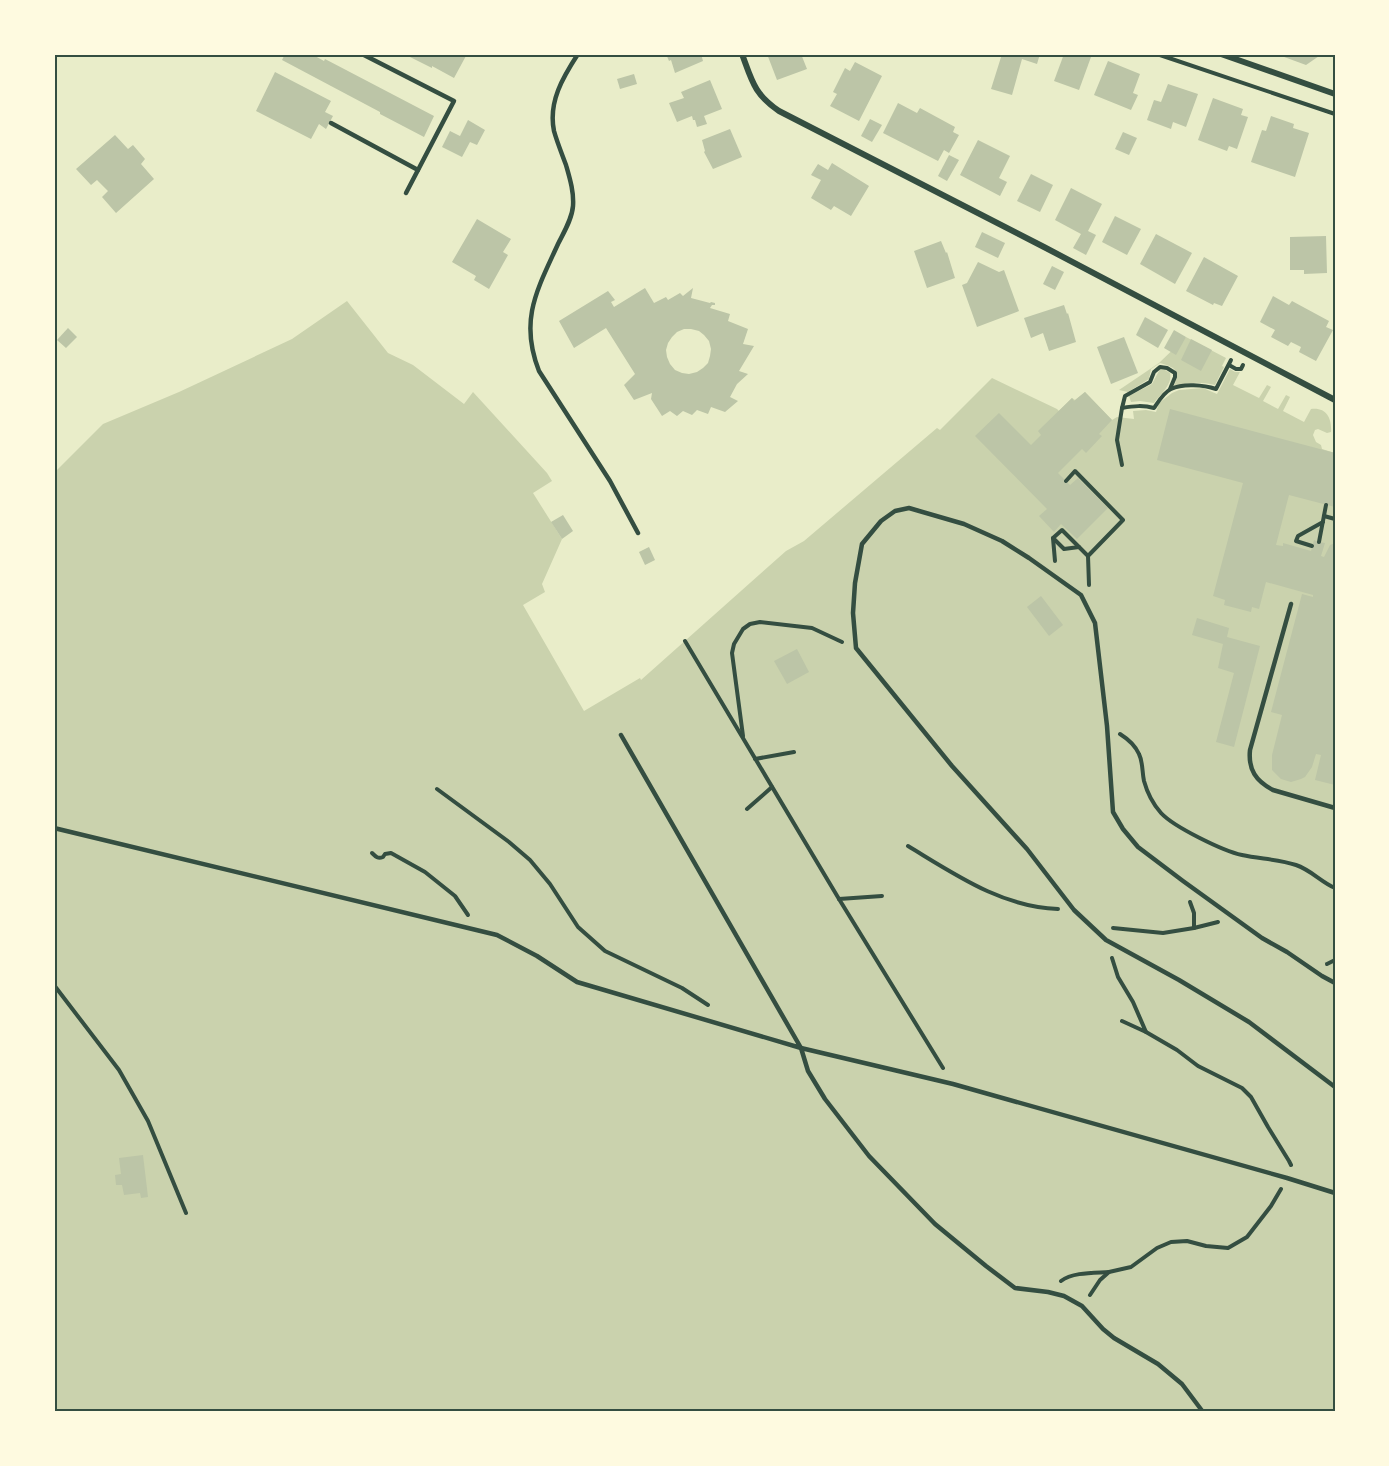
<svg xmlns="http://www.w3.org/2000/svg" width="1389" height="1466" font-family="Quicksand,sans-serif">
<style>
.green{fill:#cad2ad}
.building{fill:#bcc5a7;fill-rule:evenodd}
.lines{fill:none;stroke-linecap:round;stroke-linejoin:round}
.path{stroke:#344e41;stroke-width:4}
.service{stroke:#344e41;stroke-width:4.5}
.minor{stroke:#344e41;stroke-width:6}
.neatline{fill:none;stroke:#344e41;stroke-width:2}
</style>
<rect width="100%" height="100%" fill="#e9edc9"/>
<g class="green">
<path d="M347,301L388,353L413,365L464,404L473,392L547,473L552,481L533,493L562,539L542,584L545,592L523,605L584,711L640,678L641,680L786,551L804,541L937,428L940,430L992,378L1057,409L1059,411L1072,398L1075,400L1085,392L1112,420L1117,417L1134,419L1133,411L1146,410L1156,412L1159,403L1172,393L1179,390L1203,388L1217,394L1230,369L1235,372H1240L1233,385L1259,398L1267,385L1271,387L1263,401L1278,409L1286,395L1290,397L1283,411L1304,422L1311,409C1327,407 1332,419 1331,432L1327,433L1318,429L1315,430L1313,435L1316,442L1321,445L1322,449L1335,453V1412H54V473L103,424L179,392L292,339Z"/>
<path d="M1186,337L1226,358L1222,366L1224,367L1215,385C1201,382 1189,382 1174,386C1181,370 1174,367 1160,363L1151,369L1149,379L1128,392L1119,390L1159,363Z"/>
<path d="M1160,369L1165,370L1170,373C1173,384 1160,395 1154,403L1140,401L1131,402L1129,396L1152,384Z"/>
</g>
<g class="building">
<path d="M285,54H316L315,56L324,61L325,59L434,116L424,137L380,114V112L282,60Z"/>
<path d="M404,54H467L454,78L432,66V68Z"/>
<path d="M666,54H701L703,61L675,73L671,60L669,61Z"/>
<path d="M767,54H801L807,69L777,80Z"/>
<path d="M1002,54H1040L1037,64L1022,59L1012,95L991,89Z"/>
<path d="M1064,54H1082L1091,57L1079,90L1054,81Z"/>
<path d="M1276,54H1322L1306,65Z"/>
<path d="M1108,61L1140,74L1133,93L1138,95L1131,110L1094,95Z"/>
<path d="M855,62L882,76L859,121L830,106L837,94L833,92L845,68L850,71Z"/>
<path d="M275,72L331,101L325,112L333,116L326,129L319,124L311,139L256,111Z"/>
<path d="M634,74L637,84L620,89L617,79Z"/>
<path d="M710,80L722,109L704,116L707,124L697,127L695,120H693L692,116L677,122L669,103L684,98L681,92Z"/>
<path d="M1168,84L1198,94L1186,127L1173,122L1171,129L1147,120L1154,100L1161,102Z"/>
<path d="M1213,98L1243,109L1241,115L1248,117L1237,149L1229,146L1227,151L1198,140Z"/>
<path d="M898,103L917,113L920,108L955,127L953,132L959,135L949,153L944,150L938,161L883,133Z"/>
<path d="M1271,116L1294,124L1293,128L1309,133L1295,177L1251,162L1262,130L1266,131Z"/>
<path d="M870,119L882,125L872,142L861,136Z"/>
<path d="M468,120L485,130L477,145L470,142L462,157L442,147L450,131L460,136Z"/>
<path d="M730,129L742,157L713,169L704,152L705,151L702,140Z"/>
<path d="M1123,132L1137,138L1129,155L1115,149Z"/>
<path d="M115,135L128,149L133,145L145,159L141,164L154,179L116,213L102,197L108,191L97,180L91,185L76,169Z"/>
<path d="M978,140L1010,156L999,178L1007,182L1000,196L960,175Z"/>
<path d="M949,155L959,160L947,181L938,176Z"/>
<path d="M832,163L869,186L851,216L834,206L831,210L811,198L821,180L811,175L818,164L828,170Z"/>
<path d="M1031,174L1053,185L1040,212L1017,201Z"/>
<path d="M1071,188L1102,204L1088,231L1096,235L1086,255L1073,248L1081,234L1055,220Z"/>
<path d="M1115,216L1141,229L1127,255L1102,242Z"/>
<path d="M477,219L511,239L503,252L508,255L489,289L474,280L476,276L452,262Z"/>
<path d="M982,232L1005,243L998,258L975,247Z"/>
<path d="M1156,234L1192,253L1175,284L1140,264Z"/>
<path d="M1326,236L1327,273L1304,274V270H1290V237Z"/>
<path d="M941,241L946,253L947,252L955,278L927,288L914,251Z"/>
<path d="M1204,257L1238,276L1222,306L1214,303L1213,305L1186,291Z"/>
<path d="M978,262L999,272L1004,270L1019,311L977,327L962,285L967,283Z"/>
<path d="M1052,266L1064,272L1055,290L1043,284Z"/>
<path d="M645,288L654,303L666,297L668,300L680,293L683,296L693,288L691,298L710,303L711,302L715,303V305H712L710,308L730,314L728,321L748,329L743,344L754,346L739,371L748,374L737,384L730,397L738,401L725,412L711,407L708,414L697,410L692,415L683,411L677,416L670,411L662,416L651,399L652,393L634,400L624,385L635,374L606,328L574,348L559,321L608,291L615,300L611,302L614,307ZM684,329H691L699,331L704,335L709,341L711,349L710,356L708,363L703,368L697,372L689,374L682,373L675,370L670,364L667,357L666,350L668,343L672,337L677,332Z"/>
<path d="M1273,296L1289,305L1292,301L1329,321L1326,327L1333,330L1316,361L1299,352L1301,347L1291,342L1288,346L1271,337L1275,330L1260,322Z"/>
<path d="M1064,305L1067,314L1068,313L1076,342L1049,351L1043,333L1031,338L1024,318Z"/>
<path d="M1145,317L1168,330L1158,348L1136,335Z"/>
<path d="M68,328L77,337L66,348L57,340Z"/>
<path d="M1174,330L1186,337L1176,355L1164,348Z"/>
<path d="M1124,337L1138,373L1111,384L1097,347Z"/>
<path d="M1191,339L1212,350L1201,371L1181,360Z"/>
<path d="M1085,392L1112,420L1099,434L1102,436L1086,453L1082,449L1058,473L1070,485L1078,478L1108,508L1077,539L1061,524L1054,532L1039,516L1047,509L975,436L999,413L1031,445L1041,435L1038,431L1042,427L1072,398L1074,401Z"/>
<path d="M1170,409L1335,453V507L1289,495L1276,545L1283,546V543L1311,551L1314,540L1319,542L1325,543L1321,556L1324,557L1330,545L1335,543V785L1315,780L1321,755L1316,754L1312,767L1305,777L1301,779L1291,782L1281,779L1272,770V755L1282,715L1271,712L1302,594L1313,597V595L1266,582L1259,609L1252,607L1251,612L1224,605L1225,600L1213,596L1243,483L1157,460Z"/>
<path d="M563,515L573,531L562,539L551,522Z"/>
<path d="M649,547L655,560L645,565L639,552Z"/>
<path d="M1041,596L1063,625L1049,636L1027,607Z"/>
<path d="M1197,618L1229,628L1227,637L1260,646L1234,747L1216,742L1234,673L1218,668L1223,644L1192,635Z"/>
<path d="M797,649L809,672L787,684L774,661Z"/>
<path d="M143,1155L148,1197L141,1198L140,1193L124,1195L122,1185H116L115,1175L121,1174L119,1158Z"/>
</g>
<g class="lines">
<g class="path">
<path d="M1157,54L1335,114"/>
<path d="M1229,365L1236,369H1241L1243,365"/>
<path d="M1122,408L1125,396L1150,382L1154,372L1160,367L1167,368L1175,373V377L1170,389"/>
<path d="M1122,465L1117,440L1122,408C1134,406 1143,405 1154,408C1158,402 1164,392 1171,389C1183,383 1204,385 1216,389L1231,360"/>
<path d="M1066,481L1075,471L1123,520L1088,556L1079,547"/>
<path d="M1324,516L1335,519"/>
<path d="M1062,530L1079,547L1064,549L1053,538Z"/>
<path d="M1053,538L1055,561"/>
<path d="M1319,542L1326,505"/>
<path d="M1312,546L1296,541L1298,536L1323,522"/>
<path d="M1088,556L1089,585"/>
<path d="M685,641L839,899L943,1068"/>
<path d="M1120,734C1128,739 1135,745 1139,754C1143,762 1142,772 1144,781C1147,792 1153,804 1161,813C1174,827 1223,851 1242,855C1260,859 1278,859 1296,865C1311,870 1321,882 1335,888"/>
<path d="M743,736L732,653L734,644L743,629L750,624L760,622L812,628L842,642"/>
<path d="M755,759L794,752"/>
<path d="M437,789L509,842L530,860L550,884L578,927L605,951L682,988L708,1005"/>
<path d="M747,809L772,787"/>
<path d="M908,846C956,875 1002,907 1058,909"/>
<path d="M372,853C376,857 378,859 383,857L385,854L391,853L425,872L455,896L468,915"/>
<path d="M839,899L882,896"/>
<path d="M1190,902L1194,913V928"/>
<path d="M1113,928L1163,933L1194,928L1218,922"/>
<path d="M1112,958L1118,977L1133,1002L1146,1032L1122,1021"/>
<path d="M1327,964L1335,960"/>
<path d="M54,985L119,1070L148,1121L186,1213"/>
<path d="M1146,1032L1177,1050L1198,1066L1242,1088L1251,1097L1268,1127L1289,1161L1291,1165"/>
<path d="M1061,1281C1073,1272 1094,1273 1109,1272"/>
<path d="M1090,1295L1100,1280L1109,1272L1131,1267L1157,1248L1171,1242L1187,1241L1206,1246L1228,1248L1247,1237L1271,1206L1281,1189"/>
</g>
<g class="service">
<path d="M362,54L454,101L406,193"/>
<path d="M578,54C563,77 548,102 554,131C557,142 562,154 566,165C570,179 574,192 573,206C572,219 564,232 558,244C537,290 519,320 539,371L610,481L638,533"/>
<path d="M331,123L418,170"/>
<path d="M1291,604L1250,750C1248,770 1256,781 1273,790L1335,808"/>
<path d="M54,828L497,935L537,956L577,982L801,1048L621,735"/>
<path d="M1335,983L1322,976L1287,952L1262,938L1183,881L1138,847L1123,829L1113,812L1107,726L1095,623L1081,595L1029,558L1002,541L964,524L909,508L895,511L881,521L862,544L855,583L853,613L856,648L952,766L1027,849L1074,910L1106,940L1179,980L1249,1022L1335,1087"/>
<path d="M1203,1412L1182,1384L1158,1364L1114,1338L1103,1329L1082,1306L1064,1296L1048,1292L1015,1288L986,1266L935,1224L869,1156L825,1099L808,1071L801,1048L953,1084L1287,1178L1335,1193"/>
</g>
<g class="minor">
<path d="M742,54C752,81 754,94 779,111L1044,247L1335,400"/>
<path d="M1221,54L1335,94"/>
</g>
</g>
<rect width="1389" height="1466" fill="none" stroke="#fefae0" stroke-width="111"/>
<rect x="56" y="56" width="1278" height="1354" class="neatline"/>
</svg>
